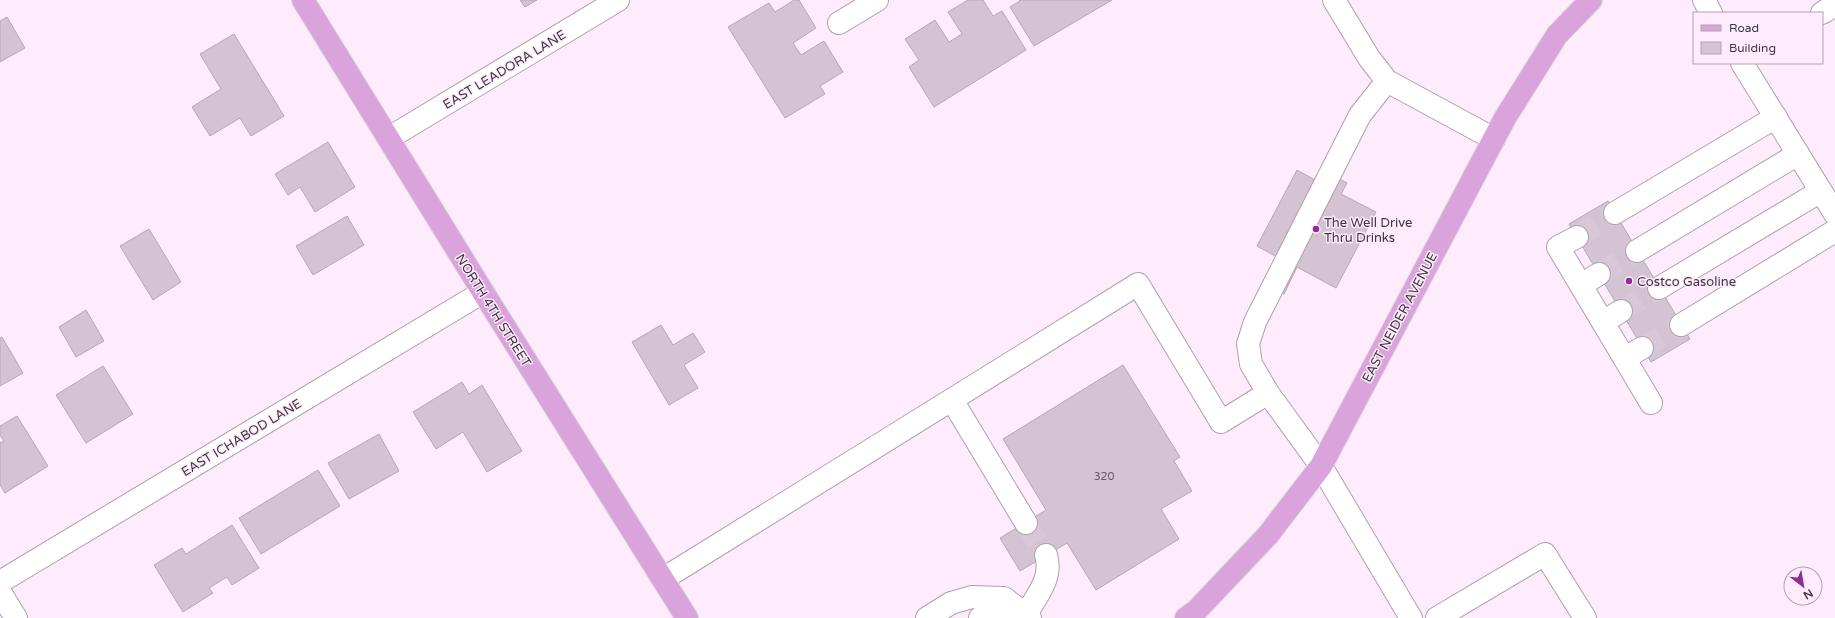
<svg xmlns="http://www.w3.org/2000/svg" width="1835" height="618" font-family="'Varela Round',sans-serif">
<style>
.building{fill:#d3c3d3;stroke:#b7a7b7}
.lines{fill:none;stroke-linecap:round;stroke-linejoin:round}
.minor-tunnel{stroke:#d8c8d7;stroke-width:22;stroke-dasharray:22 11;stroke-linecap:butt}
.minor-casing{stroke:#af9fae;stroke-width:24}
.major-casing{stroke:#dcdbdc;stroke-width:24}
.minor{stroke:#fff;stroke-width:22}
.major{stroke:#daa3dc;stroke-width:22}
.poi-dot{fill:#912d94;stroke:#feecfd;stroke-width:1.5}
.labels{text-anchor:middle;stroke-width:3;stroke-linejoin:round;paint-order:stroke}
.number-label{font-size:11px;fill:#635a63}
.street-label{font-size:13px;fill:#3e373e;stroke:#feecfd}
.poi-label{font-size:13px;fill:#3e373e;stroke:#feecfd;text-anchor:start}
</style>
<rect width="100%" height="100%" fill="#feecfd"/>
<g class="building">
<path d="M520,0H537L525,7Z"/>
<path d="M794,0H799L816,28L793,43L801,55L824,41L843,72L820,86L825,94L785,118L728,27L769,3L775,12Z"/>
<path d="M968,0H983L993,16L1002,11L1026,50L934,107L909,67L919,60L905,39L935,20L949,42L962,34L948,12Z"/>
<path d="M1019,0H1112L1034,46L1010,7L1020,1Z"/>
<path d="M7,17L25,48L0,62V21Z"/>
<path d="M234,34L284,116L251,136L240,118L210,136L192,107L221,89L200,54Z"/>
<path d="M328,142L355,187L315,212L300,187L288,195L275,174Z"/>
<path d="M1297,170L1317,181L1323,170L1347,183L1341,194L1376,212L1336,288L1297,267L1284,294L1263,283L1277,257L1257,246Z"/>
<path d="M1608,201L1690,339L1651,362L1569,224Z"/>
<path d="M347,216L364,245L313,275L296,246Z"/>
<path d="M149,229L181,282L153,300L120,246Z"/>
<path d="M86,310L104,341L76,357L59,327Z"/>
<path d="M661,325L673,345L693,333L705,352L684,365L698,388L669,405L632,342Z"/>
<path d="M2,337L23,373L0,386V338Z"/>
<path d="M1123,365L1180,457L1174,461L1192,491L1161,509L1179,539L1096,590L1067,543L1020,571L1000,538L1046,510L1003,439Z"/>
<path d="M103,366L133,414L86,443L56,395Z"/>
<path d="M462,382L469,394L482,385L522,451L487,472L463,432L436,449L413,412Z"/>
<path d="M17,416L48,466L5,493L0,485V443L4,441L0,435V426Z"/>
<path d="M379,434L399,471L349,499L328,463Z"/>
<path d="M318,470L340,506L261,554L239,518Z"/>
<path d="M232,525L259,568L232,585L227,577L209,588L213,593L183,612L154,565L182,548L186,554Z"/>
</g>
<g class="lines">
<g class="minor-tunnel">
<path d="M1577,237L1615,213"/>
<path d="M1599,274L1637,251"/>
<path d="M1621,311L1659,288"/>
<path d="M1642,348L1681,325"/>
<path d="M1026,523L1046,555"/>
</g>
<g class="minor-casing">
<g id="minor">
<path d="M1334,0L1369,58L1387,81L1494,139"/>
<path d="M1704,0L1711,13"/>
<path d="M1822,13L1835,5"/>
<path d="M839,23L877,0"/>
<path d="M1742,63L1835,214"/>
<path d="M389,138L618,0"/>
<path d="M1615,213L1776,117"/>
<path d="M1577,237L1558,247L1651,403"/>
<path d="M1637,251L1798,154"/>
<path d="M1581,285L1599,274"/>
<path d="M1659,288L1821,191"/>
<path d="M1603,322L1621,311"/>
<path d="M1681,325L1835,231"/>
<path d="M1625,358L1642,348"/>
<path d="M1268,393L1251,364L1248,344L1255,322L1360,115L1387,81"/>
<path d="M952,400L1026,523"/>
<path d="M663,579L1138,284L1221,422L1268,393L1321,466L1411,618"/>
<path d="M0,582L483,292"/>
<path d="M0,592L16,618"/>
<path d="M1026,614C1037,596 1053,577 1046,555"/>
<path d="M927,618L951,603L972,597L1004,598L1030,618"/>
<path d="M980,618L987,613L1026,614"/>
<path d="M1437,618L1545,554L1585,618"/>
</g>
</g>
<g class="major-casing">
<g id="major">
<path d="M303,0L483,292L687,618"/>
<path d="M1186,618L1196,611L1268,535L1321,466L1505,118L1557,35L1591,0"/>
</g>
</g>
<use href="#minor" class="minor"/>
<use href="#major" class="major"/>
</g>
<g class="poi-dot">
<circle cx="1316" cy="229" r="4"/>
<circle cx="1629" cy="281" r="4"/>
</g>
<g class="labels">
<g class="number-label">
<text x="1104" y="480">320</text>
</g>
<g class="street-label">
<text transform="translate(504 69) rotate(-31)" y="5">EAST LEADORA LANE</text>
<text transform="translate(494 310) rotate(58)" y="5">NORTH 4TH STREET</text>
<text transform="translate(1399 317) rotate(-62)" y="5">EAST NEIDER AVENUE</text>
<text transform="translate(241 437) rotate(-31)" y="5">EAST ICHABOD LANE</text>
</g>
<g class="poi-label">
<text x="1324" y="227">The Well Drive<tspan x="1324" dy="15">Thru Drinks</tspan></text>
<text x="1637" y="286">Costco Gasoline</text>
</g>
</g>
<rect x="1693" y="12" width="130" height="52" fill="#feecfd" stroke="#b1a4b1"/>
<rect x="1701" y="25" width="20" height="6" fill="#daa3dc" stroke="#b1a4b1"/>
<text x="1729" y="32" font-size="12" fill="#3e373e">Road</text>
<rect x="1701" y="42" width="20" height="12" fill="#d3c3d3" stroke="#b1a4b1"/>
<text x="1729" y="52" font-size="12" fill="#3e373e">Building</text>
<g transform="translate(1803 586) rotate(149)"><circle r="19" fill="#feecfd" stroke="#b1a4b1"/>
<path d="M0-3L7 15L0 10L-7 15Z" fill="#912d94"/>
<text y="-6" font-size="11" font-weight="bold" text-anchor="middle" fill="#3e373e">N</text>
</g>
</svg>
